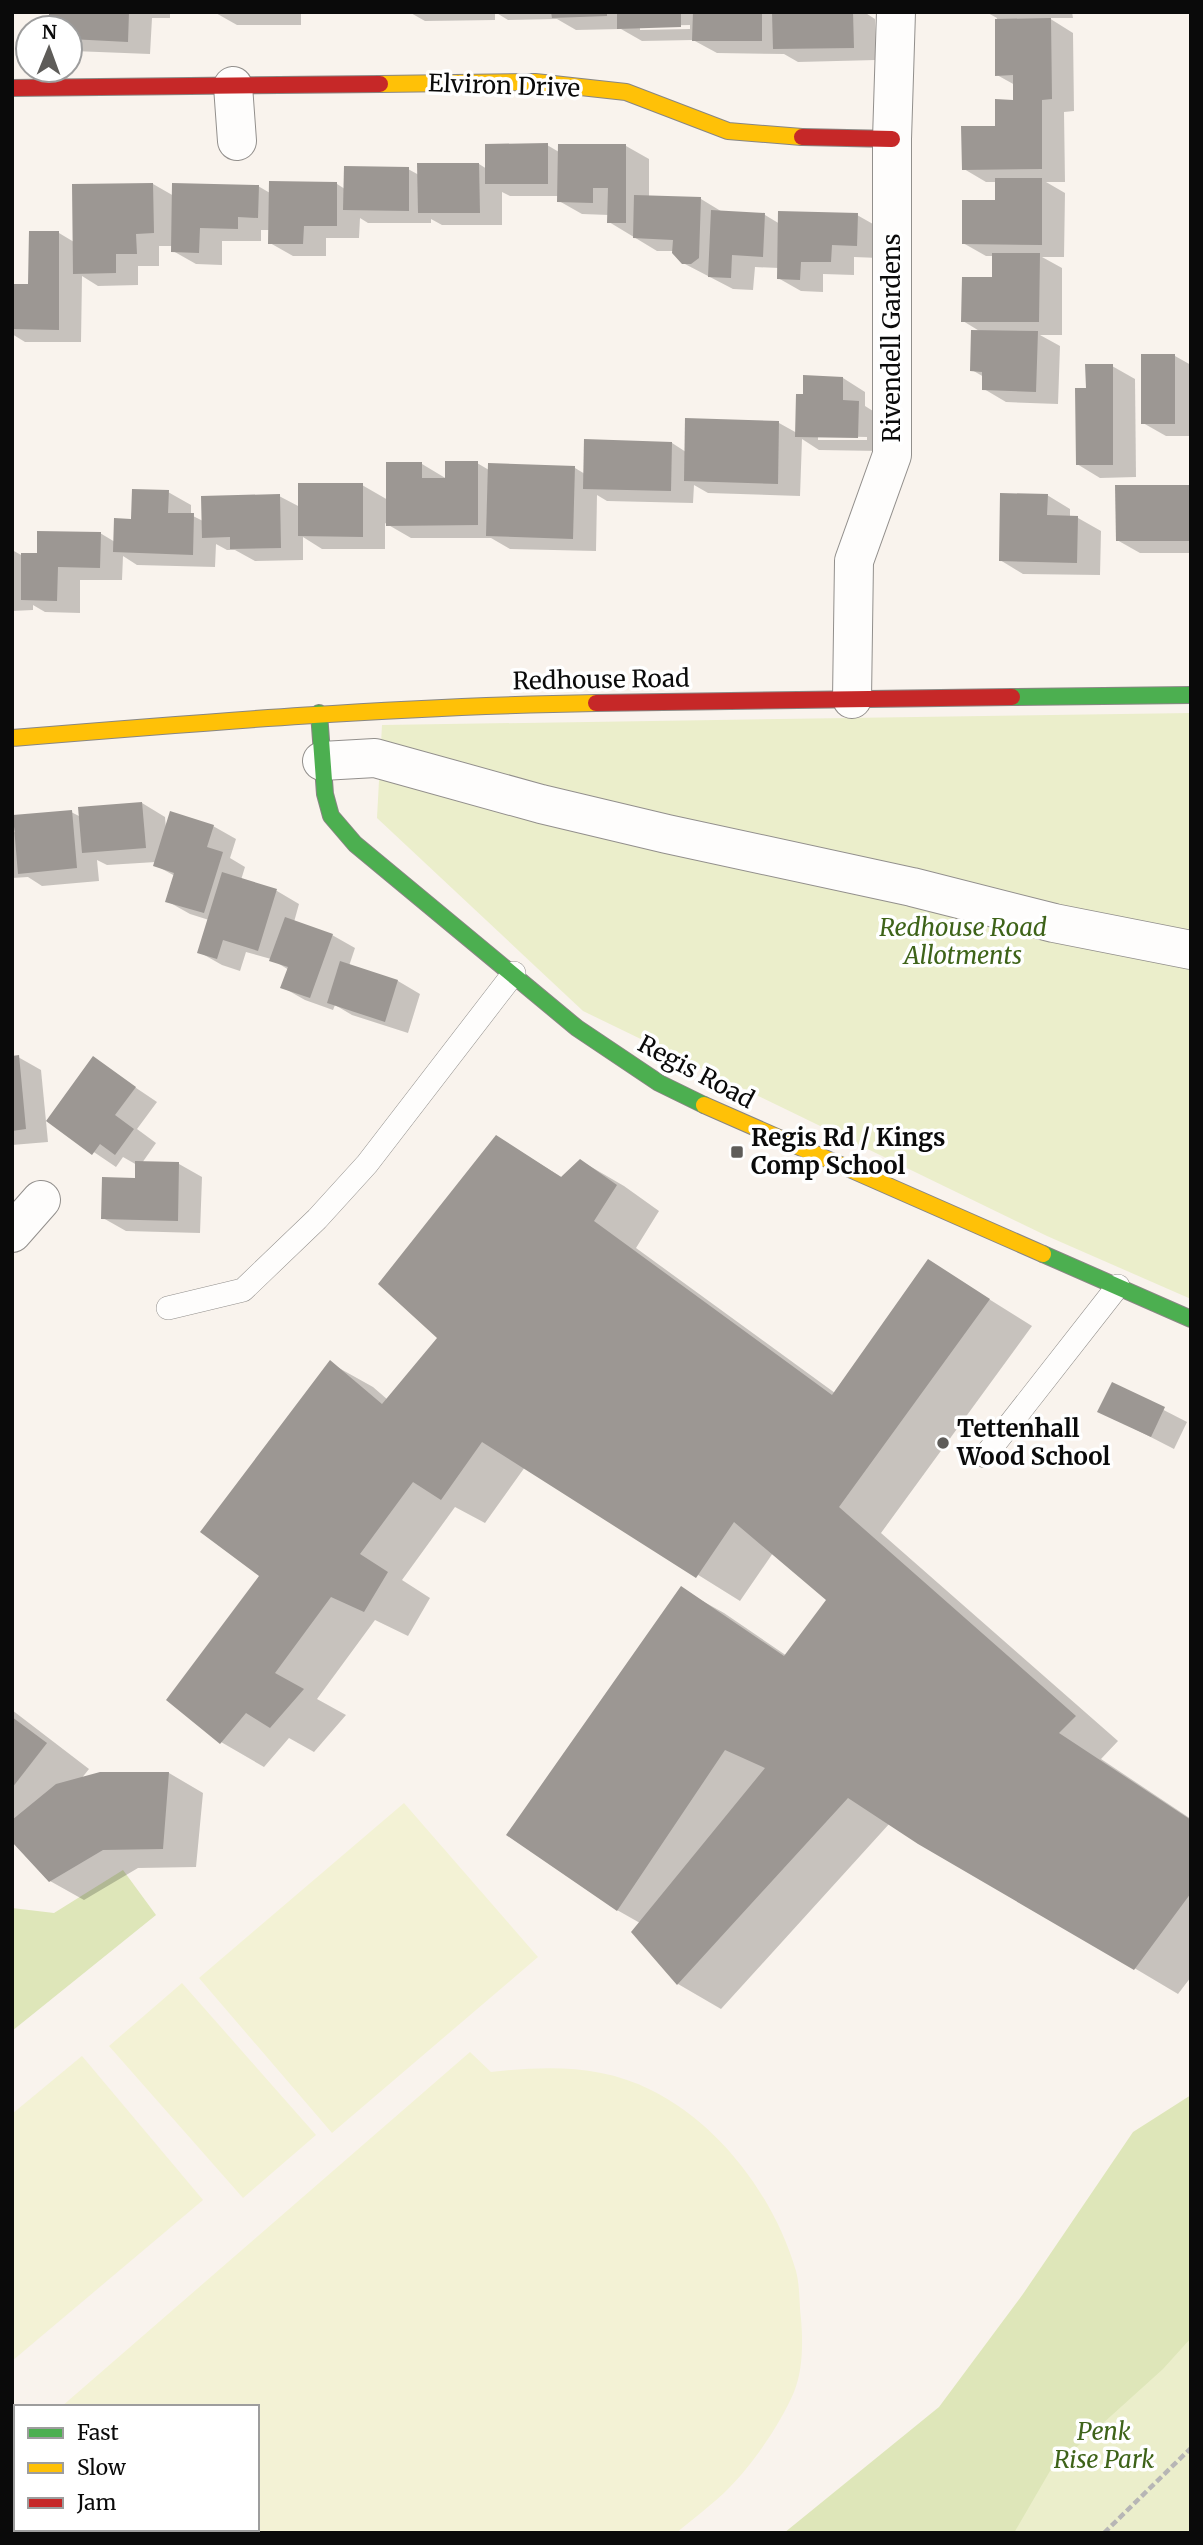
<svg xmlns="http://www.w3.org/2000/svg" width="1203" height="2545" font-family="Merriweather,serif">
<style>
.green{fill:#ebeecb}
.forest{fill:#dee6b9}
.pitch{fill:#f3f2d5}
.shadow{fill:#0003;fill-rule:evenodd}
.building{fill:#9c9793}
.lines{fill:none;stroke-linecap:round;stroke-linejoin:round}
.lane-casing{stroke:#928f8c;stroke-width:24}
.street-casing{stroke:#928f8c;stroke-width:40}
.fast-casing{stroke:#888683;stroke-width:18}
.slow-casing{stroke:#888683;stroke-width:18}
.jam-casing{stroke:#888683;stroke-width:18}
.path{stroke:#b7b6b5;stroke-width:4.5;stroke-dasharray:7 3.5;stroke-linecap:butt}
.lane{stroke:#fefdfc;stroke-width:23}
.street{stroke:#fefdfc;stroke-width:38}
.fast{stroke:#4caf50;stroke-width:16}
.slow{stroke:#ffc107;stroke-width:16}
.jam{stroke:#c62828;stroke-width:16}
.poi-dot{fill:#5e5c59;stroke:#fff;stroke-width:2.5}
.labels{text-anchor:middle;stroke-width:7;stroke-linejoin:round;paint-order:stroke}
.street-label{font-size:24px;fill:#0a0a0a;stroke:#fff}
.park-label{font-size:24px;font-style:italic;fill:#3e6319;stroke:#fff}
.poi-label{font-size:24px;font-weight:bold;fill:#0a0a0a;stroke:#fff;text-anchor:start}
</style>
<rect width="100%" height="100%" fill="#f9f3ed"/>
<g class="green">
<path d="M1191,713V1299L1047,1236L583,1011L377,818L382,725Z"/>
<path d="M1191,2138V2533H942Z"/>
</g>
<g class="forest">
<path d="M123,1870L156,1915L12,2031V1908L54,1913Z"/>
<path d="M1191,2095V2338L1163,2369L1050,2471L1014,2533H784L939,2407L1023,2294L1133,2132Z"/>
</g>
<g class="pitch">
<path d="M404,1803L538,1957L332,2133L199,1978Z"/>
<path d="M182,1983L316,2135L243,2198L109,2046Z"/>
<path d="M470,2052L491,2072C545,2066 600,2064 651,2090C721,2125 774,2197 796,2271C800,2286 799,2303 801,2319C803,2342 803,2370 794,2392C781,2423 753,2464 729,2488C713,2504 694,2518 676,2533H12V2450L16,2446V2529H257V2407H61Z"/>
<path d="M82,2056L203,2200L12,2361V2114Z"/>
</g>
<g class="shadow">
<path d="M51,12H170V18H152L150,54L73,51L70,49V28H50Z"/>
<path d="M214,12H301V25H237Z"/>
<path d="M409,12H864L875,19L876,60L798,62L784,54L717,53L693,40L642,41L621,29L576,30L557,19L508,20L495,12V20L425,21ZM690,25V29L640,30V26Z"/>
<path d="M986,12H1072L1073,18H1049L1073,33L1074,111L1064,112L1065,182H1046L1065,193L1064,257H1042L1062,268V335H1040L1060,346L1058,404L1006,402L984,389V377L972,370L981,332L963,321L994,279V256H986L963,243L997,202V182H986L964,169L1015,101V85L997,75V18Z"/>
<path d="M547,145L559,152L626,146L649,159V197L701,199L724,213L765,215L780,224L857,215L880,228L879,258L854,257V275L823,274V292L801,291L778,278L779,268L755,267L753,290L733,289L683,263L674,251H657L609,222V215L582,214L559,201V196H510L502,192V225H442L431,219V223H368L360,218L359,238H326V256H293L270,243V230H261V241H222V265L196,264L173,251V246H159V266H138V285L98,286L82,276L81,342H25L12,334V286H30L59,233L74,242L73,186L153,184L174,196L258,186L270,193L337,184L345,189L408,169L419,175L479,164L487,169Z"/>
<path d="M1175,356L1191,365V436H1166L1143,423Z"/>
<path d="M1112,366L1135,379L1136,477L1100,478L1077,464L1087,390Z"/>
<path d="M843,378L865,392V406L881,416L880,451L819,450L802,439L800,496L708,493L694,485L693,503L607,501L597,495L596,551L510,549L491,538H411L385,523V549H322L303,537V560L255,561L235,550H227L216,544L215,567L137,565L123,556L122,580H80V613L45,612L33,605V610L12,611V550L23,556L38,555L100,533L115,542L133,521L168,492L191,505V515L203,521L279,496L300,507L362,485L388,500L422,464L447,479L477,463L489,470L575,468L585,474L672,443L686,452L687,420L779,423L797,433L804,396ZM818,436L867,437V440H818Z"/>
<path d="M1191,487V553H1140L1117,540Z"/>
<path d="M1047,495L1070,509V518H1078L1101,531L1100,575L1023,574L1000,560Z"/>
<path d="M142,803L165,817L166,829L213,826L236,839L230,858L245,867L241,880L277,891L299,904L294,922L332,935L355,948L349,966L398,981L420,994L408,1033L352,1015L335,1005L333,1010L305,1000L282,987L289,970L271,959L246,952L240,971L222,965L199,952L209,920L190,914L167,901L175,876L155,865L156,862L107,865L97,860L99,881L42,886L28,877L12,878V831L16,833L71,812L81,817Z"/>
<path d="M12,1057H18L41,1070L48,1142L12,1145Z"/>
<path d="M93,1059L157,1102L137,1129L156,1143L142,1163L179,1164L202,1177L200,1233L126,1231L103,1218L137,1180V1165L123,1157L116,1167L48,1121Z"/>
<path d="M496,1137L563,1178L581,1161L624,1186L659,1211L636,1248L835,1393L928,1261L1032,1326L881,1533L1118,1741L1101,1759L1191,1819V1977L1178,1994L890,1823L721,2009L678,1984L633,1932L640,1923L617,1910L681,1589L724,1613L787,1656L828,1600L773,1553L740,1601L525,1467L485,1523L455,1507L402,1580L430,1598L408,1636L375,1620L317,1699L346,1715L314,1752L289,1738L264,1767L221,1742L261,1576L330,1363L373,1387L388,1400L439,1338Z"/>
<path d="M1113,1384L1187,1422L1174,1449L1100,1411Z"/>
<path d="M12,1710L89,1769L81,1779L101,1773H169L203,1793L196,1867L138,1868L84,1900L50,1881L12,1840Z"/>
</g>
<g class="building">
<path d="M49,12H129L128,42L70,39V28H49Z"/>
<path d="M551,12H607V16L552,18Z"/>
<path d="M617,12H681V27L617,29Z"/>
<path d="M693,12H762V41H692Z"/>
<path d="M772,12H853L854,48L773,49Z"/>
<path d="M1051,18L1052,99L1042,100V169L962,170L961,126H995V99L1013,100V75L995,76V19Z"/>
<path d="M548,143V184H485V144Z"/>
<path d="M558,144H626V223H607L608,188H593V203L557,202Z"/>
<path d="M417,163H479L480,213H418Z"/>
<path d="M344,166L409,167V211L343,210Z"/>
<path d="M995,178H1042V245L962,244V200H995Z"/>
<path d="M269,181L337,182V226H304L303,244H268Z"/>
<path d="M153,183L154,233L136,234L137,254H116V273L73,274L72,184Z"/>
<path d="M172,183L259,185L258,218L238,217V229L200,228L199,253L171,252Z"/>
<path d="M634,195L701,197L699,258L691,264H682L672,253L673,240L633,238Z"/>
<path d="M711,210L765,213L763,257L732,255L731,278L708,277Z"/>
<path d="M778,211L858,213L857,246L832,245L831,262H801L800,280L777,279Z"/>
<path d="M29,231H59V330L12,329V284H28Z"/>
<path d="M992,253H1040L1039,322H961L962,277H992Z"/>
<path d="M971,330L1038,331L1036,392L982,390V372L970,371Z"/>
<rect x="1141" y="354" width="34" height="70"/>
<path d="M1085,364H1113V465H1076L1075,388H1086Z"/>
<path d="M803,375L843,377V400L859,401L858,438L795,437L796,394H803Z"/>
<path d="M685,418L779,421L778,484L684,481Z"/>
<path d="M584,439L672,442L671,491L583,489Z"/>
<path d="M445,461H478V525L386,526V462H422V478H445Z"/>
<path d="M488,463L575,466L573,539L486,536Z"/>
<path d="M298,483H363V537L298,536Z"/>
<path d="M1115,485H1191V541H1116Z"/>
<path d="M132,489L169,490L168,513H194L193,555L113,552L114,518L131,519Z"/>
<path d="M1000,493L1048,494L1047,515L1078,516L1077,563L999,561Z"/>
<path d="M280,494L281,548L230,549V537L202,538L201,496Z"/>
<path d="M37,531L101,532L100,568L58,567L57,601L21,600V553H37Z"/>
<path d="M142,802L146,848L82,853L78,807Z"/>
<path d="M72,810L77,868L18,874L13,815Z"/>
<path d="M170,811L214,825L207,847L223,852L204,913L165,902L174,873L153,866Z"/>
<path d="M222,872L277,889L258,951L223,940L217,959L197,953Z"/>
<path d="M285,917L333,934L310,998L280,988L288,967L269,961Z"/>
<path d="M340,961L398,980L385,1022L327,1003Z"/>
<path d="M19,1055L26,1129L12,1131V1056Z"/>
<path d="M93,1056L136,1087L115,1115L134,1129L115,1155L100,1144L92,1155L46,1121Z"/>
<path d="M496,1135L561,1177L580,1159L617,1185L594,1221L832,1395L928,1259L990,1299L839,1507L1076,1716L1059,1733L1191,1820V1893L1134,1970L918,1844L848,1798L677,1985L631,1932L765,1768L725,1750L617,1911L506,1835L681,1586L784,1656L826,1600L734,1522L696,1578L482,1442L441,1500L413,1482L360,1554L388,1572L364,1612L331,1597L275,1673L304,1689L270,1728L246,1713L220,1744L166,1700L259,1576L200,1532L330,1360L382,1404L437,1338L378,1284Z"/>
<path d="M135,1161L179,1162L178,1221L101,1219L102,1177L135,1178Z"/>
<path d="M1112,1382L1165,1407L1151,1437L1097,1412Z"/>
<path d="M12,1717L47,1743L12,1788Z"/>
<path d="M100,1772H169L163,1849L103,1850L49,1882L12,1842V1820L56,1784Z"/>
</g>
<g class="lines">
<g class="lane-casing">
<g id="lane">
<path d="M168,1308L243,1290L317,1219L367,1164L514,973"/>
<path d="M985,1456L1118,1286"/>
</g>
</g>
<g class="street-casing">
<g id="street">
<path d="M233,86L237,141"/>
<path d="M852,699L854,561L892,455V139L896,12"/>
<path d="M322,761L375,758L541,804L667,834L912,887L1054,923L1191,950"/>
<path d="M12,1233L41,1200"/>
</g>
</g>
<g class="fast-casing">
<g id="fast">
<path d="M1012,697L1191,695"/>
<path d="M319,713L325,794L331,816L355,844L577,1028L659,1083L704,1105"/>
<path d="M1043,1254L1191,1319"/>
</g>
</g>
<g class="slow-casing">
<g id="slow">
<path d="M380,84L535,82L626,92L728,131L802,137"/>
<path d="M12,738C207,722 401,706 596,703"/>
<path d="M704,1105L1043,1254"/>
</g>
</g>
<g class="jam-casing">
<g id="jam">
<path d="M12,88L380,84"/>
<path d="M802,137L892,139"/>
<path d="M596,703L1012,697"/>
</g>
</g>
<path class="path" d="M1104,2533L1191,2448"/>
<use href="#lane" class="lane"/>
<use href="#street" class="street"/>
<use href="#fast" class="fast"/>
<use href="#slow" class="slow"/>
<use href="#jam" class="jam"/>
</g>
<g class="poi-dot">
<rect x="730" y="1145" width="14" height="14" rx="3.5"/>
<circle cx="943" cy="1443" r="7"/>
</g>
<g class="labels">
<g class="street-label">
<text transform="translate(504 86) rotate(2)" y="8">Elviron Drive</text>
<text transform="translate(892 338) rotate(-90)" y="8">Rivendell Gardens</text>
<text transform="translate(601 680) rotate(-1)" y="8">Redhouse Road</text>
<text transform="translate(696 1072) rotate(28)" y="8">Regis Road</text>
</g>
<g class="park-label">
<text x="963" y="936">Redhouse Road<tspan x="963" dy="28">Allotments</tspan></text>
<text x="1104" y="2440">Penk<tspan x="1104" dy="28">Rise Park</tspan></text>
</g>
<g class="poi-label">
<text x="751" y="1146">Regis Rd / Kings<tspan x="751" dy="28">Comp School</tspan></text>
<text x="957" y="1437">Tettenhall<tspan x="957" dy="28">Wood School</tspan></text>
</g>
</g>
<rect width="1203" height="2545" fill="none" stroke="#0a0a0a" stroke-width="28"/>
<rect x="14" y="2405" width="245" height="126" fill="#ffffff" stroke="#9d9d9d" stroke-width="2"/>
<rect x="28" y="2428" width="35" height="10" fill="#4caf50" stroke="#9d9d9d" stroke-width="2"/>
<text x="77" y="2440" font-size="21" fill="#0a0a0a">Fast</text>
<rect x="28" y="2463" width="35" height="10" fill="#ffc107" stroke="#9d9d9d" stroke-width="2"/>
<text x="77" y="2475" font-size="21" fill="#0a0a0a">Slow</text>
<rect x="28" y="2498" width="35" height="10" fill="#c62828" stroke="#9d9d9d" stroke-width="2"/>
<text x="77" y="2510" font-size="21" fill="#0a0a0a">Jam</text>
<g transform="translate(49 49) rotate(1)"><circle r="33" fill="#ffffff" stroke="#9d9d9d" stroke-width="2"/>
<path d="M0-5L12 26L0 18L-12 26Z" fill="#5e5c59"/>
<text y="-10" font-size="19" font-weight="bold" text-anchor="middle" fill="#0a0a0a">N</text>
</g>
</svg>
